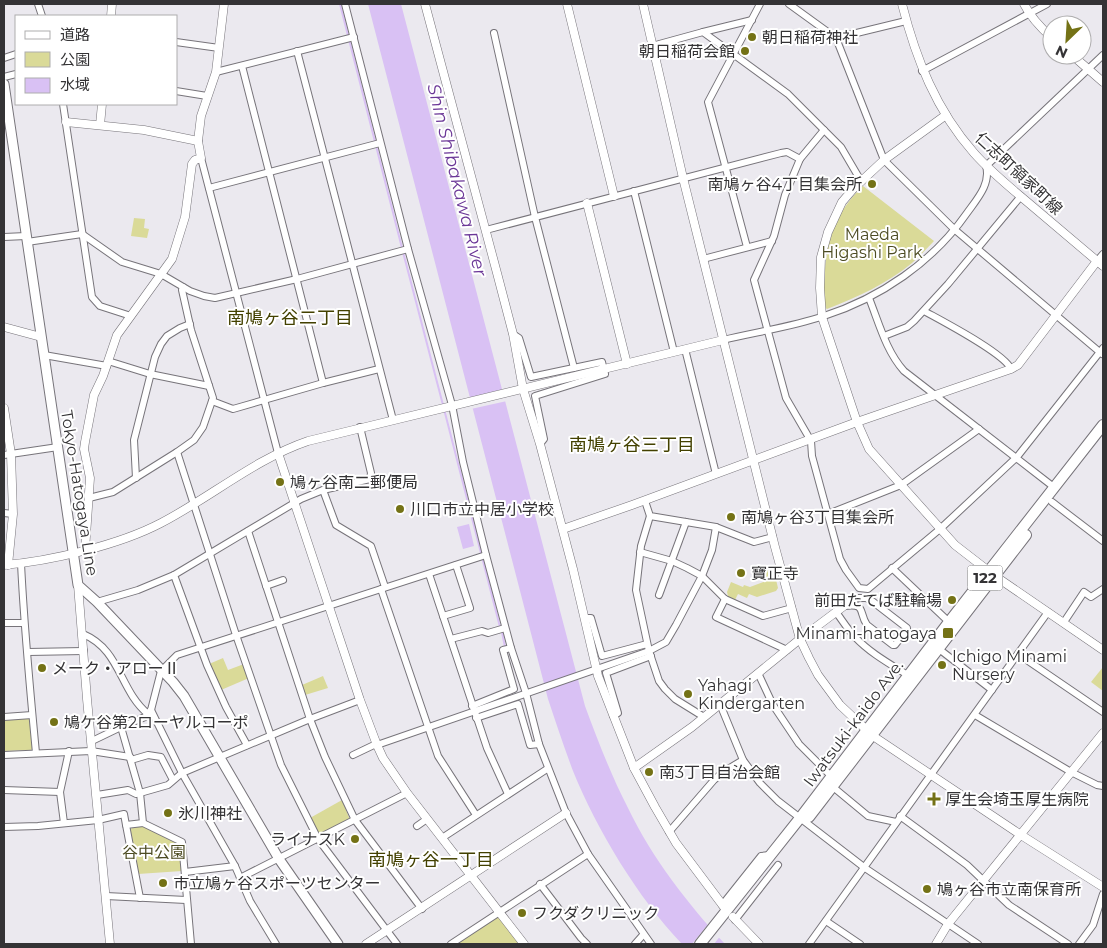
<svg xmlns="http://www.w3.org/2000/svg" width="1107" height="948" font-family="Montserrat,'Noto Sans JP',sans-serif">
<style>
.green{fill:#dada98}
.water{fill:#d9c1f4}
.pier{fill:#ebe9ef}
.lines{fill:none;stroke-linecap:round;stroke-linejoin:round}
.stream{stroke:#d9c1f4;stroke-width:2}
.minor-casing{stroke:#77747a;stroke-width:8}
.tertiary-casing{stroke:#77747a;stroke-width:9}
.secondary-casing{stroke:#77747a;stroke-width:11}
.trunk-casing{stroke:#77747a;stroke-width:12}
.minor{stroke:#fff;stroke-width:6}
.tertiary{stroke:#fff;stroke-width:8}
.secondary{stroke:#fff;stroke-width:9}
.trunk{stroke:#fff;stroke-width:10}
.poi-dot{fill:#747216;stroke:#fff;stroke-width:2}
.labels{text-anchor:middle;stroke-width:4;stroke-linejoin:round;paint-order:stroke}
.shield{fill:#fff;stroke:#717072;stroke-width:1}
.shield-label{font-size:15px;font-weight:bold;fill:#343335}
.poi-label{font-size:16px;fill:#343335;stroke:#fff;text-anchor:start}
.street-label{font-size:16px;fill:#343335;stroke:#fff}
.park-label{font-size:16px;fill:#4d4c23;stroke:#fff}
.water-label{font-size:18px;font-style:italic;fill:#6b3797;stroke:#fff}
.neighbourhood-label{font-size:18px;fill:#434100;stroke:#fff}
</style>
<rect width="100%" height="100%" fill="#ebe9ef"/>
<g class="green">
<path d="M863,186L934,241C927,248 920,256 912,263C887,284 857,297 827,309L824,307C823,259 827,220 863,186Z"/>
<path d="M134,218L145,219L144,228L149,229L147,238L131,236Z"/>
<path d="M773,567L778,588L776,591L757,597L749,594L747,598L738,594L734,602L729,600L727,592L731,582L743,587L744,585L750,587L766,581L764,570Z"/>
<path d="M223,658L228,670L244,664L249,678L221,690L209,664Z"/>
<path d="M1103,667V691L1091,682Z"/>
<path d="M323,676L328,688L305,695L302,685Z"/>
<path d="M29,718L33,748L31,750L4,751V719Z"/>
<path d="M342,800L350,820L321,835H318L310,818Z"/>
<path d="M143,826L178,843L182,871L138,874L130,830L132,828Z"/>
<path d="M496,918H500L520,944H456Z"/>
</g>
<g class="water">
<path d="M368,4H401L585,706C598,741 611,775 628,808C652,858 688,904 725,944H682C638,898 597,830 573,771C564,747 556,723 548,699Z"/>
<path d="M469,524L474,546L463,549L457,527Z"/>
</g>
<g class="pier">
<path d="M504,389L507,401L471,409L468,398Z"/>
<path d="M709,923L721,935L714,944H692Z"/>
</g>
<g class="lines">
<g class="stream">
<path d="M340,4L402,248"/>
<path d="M403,252L443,405"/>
<path d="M444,409L500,627"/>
<path d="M502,632L505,647"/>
</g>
<g class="minor-casing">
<g id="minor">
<path d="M38,4L42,16"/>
<path d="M345,4L408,249L452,405L463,462L486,555L511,648L526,693L539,744L566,813L588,854L651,944"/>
<path d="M789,4L836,38L906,21"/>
<path d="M703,32L752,20"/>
<path d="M494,33L535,217L574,368"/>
<path d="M836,38L884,160L954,229L1102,354"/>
<path d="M176,42L219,48"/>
<path d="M652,46L703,32L788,94L841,147L861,181"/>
<path d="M297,51L393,420"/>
<path d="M4,58L16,54"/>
<path d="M242,66L323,383"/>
<path d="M922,71L1047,4"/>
<path d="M216,72L354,37"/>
<path d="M4,77L16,74"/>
<path d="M176,91L207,96"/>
<path d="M63,104L92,297L100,306L131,316"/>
<path d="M824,130L800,159L785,195L774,236L754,280L786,398L811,441L812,456L840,559L846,570L859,588L868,589L940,529L1017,457L1103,348"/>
<path d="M201,158L278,453"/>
<path d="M209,188L380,143"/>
<path d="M634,191L674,352"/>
<path d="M486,230L781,153L787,152L800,159"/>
<path d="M4,237L26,236"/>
<path d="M27,242L82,234L122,262L161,274L190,291L204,296L215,298L297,279L408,249"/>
<path d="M747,247L708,102L760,4"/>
<path d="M703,259L772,241"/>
<path d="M1097,261L1103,254"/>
<path d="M869,298C879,323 886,351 904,371L1055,488"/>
<path d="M924,311C942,321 1004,353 1011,369"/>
<path d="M513,334L519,338L531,377L602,362L605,374L535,396L544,439L540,444"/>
<path d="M884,336L907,327L914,321L948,284L1021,196"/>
<path d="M723,340C756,332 791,327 824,316C880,298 933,262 967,213C977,199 991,184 986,166L1103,55"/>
<path d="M685,349L716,474"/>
<path d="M44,355L107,366"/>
<path d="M108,361L150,374L209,386"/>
<path d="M212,401L233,409L323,383L379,369"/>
<path d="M177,452L236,635L281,765L318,839L397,944"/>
<path d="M4,455L58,447"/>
<path d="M136,478L134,440L155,357L161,344L167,336L180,328L190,324"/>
<path d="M323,490L336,525L371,546L385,587"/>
<path d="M89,498L113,492L177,452L194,440L203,427L213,398L191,330L182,290L183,287"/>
<path d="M645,501L650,516L716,527L754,542L773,537"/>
<path d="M1052,502L1103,541"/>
<path d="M4,513L13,514"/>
<path d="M828,514L901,485L979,429"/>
<path d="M650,516L641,546L636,590L649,651L659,681L665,689L675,699L704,717"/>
<path d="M248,531L310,719L325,757L355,820L422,909"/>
<path d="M640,552L672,561L687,568L702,576L725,599L763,616L792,608"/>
<path d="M21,563C24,626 30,690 36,753"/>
<path d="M892,568L949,622"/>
<path d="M429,574L487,748L508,794"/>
<path d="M174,575L207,665L226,707L247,745"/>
<path d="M266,586L283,580"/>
<path d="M381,589L438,756L476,815"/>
<path d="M659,595L686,522"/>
<path d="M855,598H866L872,601L907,628V630L895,645H893L867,625C858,612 867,603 844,606L850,600Z"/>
<path d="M725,599L716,617L787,650"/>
<path d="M97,602L138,590L174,575L301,499L323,490L370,479L371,473L360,427"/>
<path d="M836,612C842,620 848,630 855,637C870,653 890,664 909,676"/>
<path d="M443,616L470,608L456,565"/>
<path d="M585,618H591L602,656L647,644"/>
<path d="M1064,622L1084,592L1091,597L1103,589"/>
<path d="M4,623H24"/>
<path d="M83,634C121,650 119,690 148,714"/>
<path d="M451,639L482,631L488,633L505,628"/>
<path d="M939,649L992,690"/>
<path d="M28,652L84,651"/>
<path d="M1018,654L1103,712"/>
<path d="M758,673L773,705L799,744L832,777"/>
<path d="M720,704L743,760L760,783L778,801L865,868L978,944"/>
<path d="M472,706L514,689L503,650L511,648"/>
<path d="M151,710L182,773L235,866L250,901L276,944"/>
<path d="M975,715L1071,772L1097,785L1103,786"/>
<path d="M613,716L618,713L606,673L651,656"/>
<path d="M4,717L32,715"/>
<path d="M476,718L518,704L530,745L539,744"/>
<path d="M121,727L140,793L143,823L182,842L191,944"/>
<path d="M92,741L121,727L145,717L151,710L161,671L177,655L486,555"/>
<path d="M377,745L649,651L666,642L676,625L702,576L712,550L716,527"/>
<path d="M4,755L91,751L130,757"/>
<path d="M353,755L376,744"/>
<path d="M131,760L148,755L161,757L173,780"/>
<path d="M833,787L868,816L896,822"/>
<path d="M4,790L60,792"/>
<path d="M97,795L128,790L136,794L140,793L168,785L182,773L310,719L360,700"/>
<path d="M900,816L967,865L1009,905L1068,944"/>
<path d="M64,823L60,792L69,751"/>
<path d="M126,825L140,898"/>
<path d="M417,826L427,819"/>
<path d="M4,827L38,826L98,820L124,814L126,825L143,823"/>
<path d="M669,832L714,780L723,772L743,760"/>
<path d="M442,838L547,769"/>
<path d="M185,872L235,866"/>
<path d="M240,878L407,793"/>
<path d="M540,884L581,938L587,944"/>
<path d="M106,896L186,900"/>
<path d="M722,905L761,856L770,855"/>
<path d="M735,920L778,865"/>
<path d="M826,921L860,944"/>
<path d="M451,944L588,854"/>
<path d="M635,944L643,935"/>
<path d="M809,944L1048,612"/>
<path d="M1079,944L1093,925L1103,894"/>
</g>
</g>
<g class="tertiary-casing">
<g id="tertiary">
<path d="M425,4L497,273L513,334L523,389L540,444L573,569L598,676L634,768L655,807L676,843L724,907"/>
<path d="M567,4L614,196"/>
<path d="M643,4L683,178L775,547L800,639L809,658L818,675L840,705L873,736L1021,835L1103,887"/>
<path d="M902,4C916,59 936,110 974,153C989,170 1007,185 1025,200C1051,222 1077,244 1103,266"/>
<path d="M1024,4C1031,18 1041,28 1052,38"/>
<path d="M111,16L112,4"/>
<path d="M1072,55L1103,82"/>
<path d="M946,115L884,160L854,188L842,202L828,232L821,257L820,288L822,317L857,422L869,449L955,545L995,576L1103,650"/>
<path d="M66,122L144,130L198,141"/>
<path d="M100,125L102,104"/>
<path d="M587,203L627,364"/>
<path d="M4,327L41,337"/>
<path d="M4,408L11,454L13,514L8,565"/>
<path d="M278,453L360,700L377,745L383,758L407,793L524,944"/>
<path d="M563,529L632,505L857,422L1011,369L1018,365L1097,261"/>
<path d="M85,550L90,478L84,449L85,442L94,395L103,376L117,335L172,259L185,217L192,164L195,160L201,158L198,141L201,116L216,72L224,4"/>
<path d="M4,565C51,561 119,545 161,523C211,497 255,459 308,441L723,340"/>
<path d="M78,585L87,699L110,944"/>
<path d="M634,768L692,727L800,639L844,606"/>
<path d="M733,917L759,944"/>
<path d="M366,944L566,813"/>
<path d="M936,944L948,924L1103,733"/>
</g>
</g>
<g class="secondary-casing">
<path id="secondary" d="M4,84L78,585L97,602L173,682L184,696L279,859L338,944"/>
</g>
<g class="trunk-casing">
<g id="trunk">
<path d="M809,817L1026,535"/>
<path d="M700,944L800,818L949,622L1103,425"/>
</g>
</g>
<use href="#minor" class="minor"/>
<use href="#tertiary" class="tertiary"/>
<use href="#secondary" class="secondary"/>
<use href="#trunk" class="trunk"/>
</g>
<g class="poi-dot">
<circle cx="752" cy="37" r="5"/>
<circle cx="745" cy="51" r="5"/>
<circle cx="872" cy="184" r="5"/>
<circle cx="280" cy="482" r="5"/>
<circle cx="400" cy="509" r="5"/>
<circle cx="731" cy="517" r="5"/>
<circle cx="741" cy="573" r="5"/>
<circle cx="952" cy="600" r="5"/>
<rect x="942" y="627" width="12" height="12" rx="2.5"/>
<circle cx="942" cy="665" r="5"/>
<circle cx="42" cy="668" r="5"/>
<circle cx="688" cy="694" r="5"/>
<circle cx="54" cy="722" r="5"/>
<circle cx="649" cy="772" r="5"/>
<path d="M931.5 791.5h5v5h5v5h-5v5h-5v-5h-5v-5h5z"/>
<circle cx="168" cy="813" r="5"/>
<circle cx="355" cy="839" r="5"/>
<circle cx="163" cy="883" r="5"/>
<circle cx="927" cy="889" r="5"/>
<circle cx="522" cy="913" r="5"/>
</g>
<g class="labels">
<rect class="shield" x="967.5" y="565.5" width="35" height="25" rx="4"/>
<g class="shield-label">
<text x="985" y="583">122</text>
</g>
<g class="poi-label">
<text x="762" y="43">朝日稲荷神社</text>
<text x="735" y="57" text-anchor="end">朝日稲荷会館</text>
<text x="862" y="190" text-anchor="end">南鳩ヶ谷4丁目集会所</text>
<text x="290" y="488">鳩ヶ谷南二郵便局</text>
<text x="410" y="515">川口市立中居小学校</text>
<text x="741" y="523">南鳩ヶ谷3丁目集会所</text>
<text x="751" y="579">寶正寺</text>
<text x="942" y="606" text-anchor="end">前田たてば駐輪場</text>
<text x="937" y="639" text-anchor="end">Minami-hatogaya</text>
<text x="952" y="662">Ichigo Minami<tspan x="952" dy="18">Nursery</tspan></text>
<text x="52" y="674">メーク・アローⅡ</text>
<text x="698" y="691">Yahagi<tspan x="698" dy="18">Kindergarten</tspan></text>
<text x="64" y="728">鳩ケ谷第2ローヤルコーポ</text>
<text x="659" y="778">南3丁目自治会館</text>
<text x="945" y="805">厚生会埼玉厚生病院</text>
<text x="178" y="819">氷川神社</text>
<text x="345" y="845" text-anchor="end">ライナスK</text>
<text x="173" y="889">市立鳩ヶ谷スポーツセンター</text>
<text x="937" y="895">鳩ヶ谷市立南保育所</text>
<text x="532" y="919">フクダクリニック</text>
</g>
<g class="street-label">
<text transform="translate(1019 173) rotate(43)" y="6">仁志町領家町線</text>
<text transform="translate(80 493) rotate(81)" y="6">Tokyo-Hatogaya Line</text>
<text transform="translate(853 723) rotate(-53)" y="6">Iwatsuki-kaido Ave.</text>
</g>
<g class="park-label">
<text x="872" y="240">Maeda<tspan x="872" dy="18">Higashi Park</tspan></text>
<text x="154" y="858">谷中公園</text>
</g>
<g class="water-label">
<text transform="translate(457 180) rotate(76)" y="6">Shin Shibakawa River</text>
</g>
<g class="neighbourhood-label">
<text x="290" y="324">南鳩ヶ谷二丁目</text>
<text x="632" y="451">南鳩ヶ谷三丁目</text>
<text x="431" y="866">南鳩ヶ谷一丁目</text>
</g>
</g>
<rect width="1107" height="948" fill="none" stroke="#343335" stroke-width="10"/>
<rect x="15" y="15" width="162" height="90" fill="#ffffff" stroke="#aeadae"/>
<rect x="25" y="31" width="25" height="8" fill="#ffffff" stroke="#aeadae"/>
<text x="60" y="40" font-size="15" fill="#343335">道路</text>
<rect x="25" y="52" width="25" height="15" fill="#dada98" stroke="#aeadae"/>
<text x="60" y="65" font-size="15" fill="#343335">公園</text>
<rect x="25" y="78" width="25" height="15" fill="#d9c1f4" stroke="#aeadae"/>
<text x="60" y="90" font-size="15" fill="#343335">水域</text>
<g transform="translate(1067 40) rotate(205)"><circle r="24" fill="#ffffff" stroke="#aeadae"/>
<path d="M0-4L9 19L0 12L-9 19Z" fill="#747216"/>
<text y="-8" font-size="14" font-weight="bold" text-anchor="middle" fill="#343335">N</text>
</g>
</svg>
